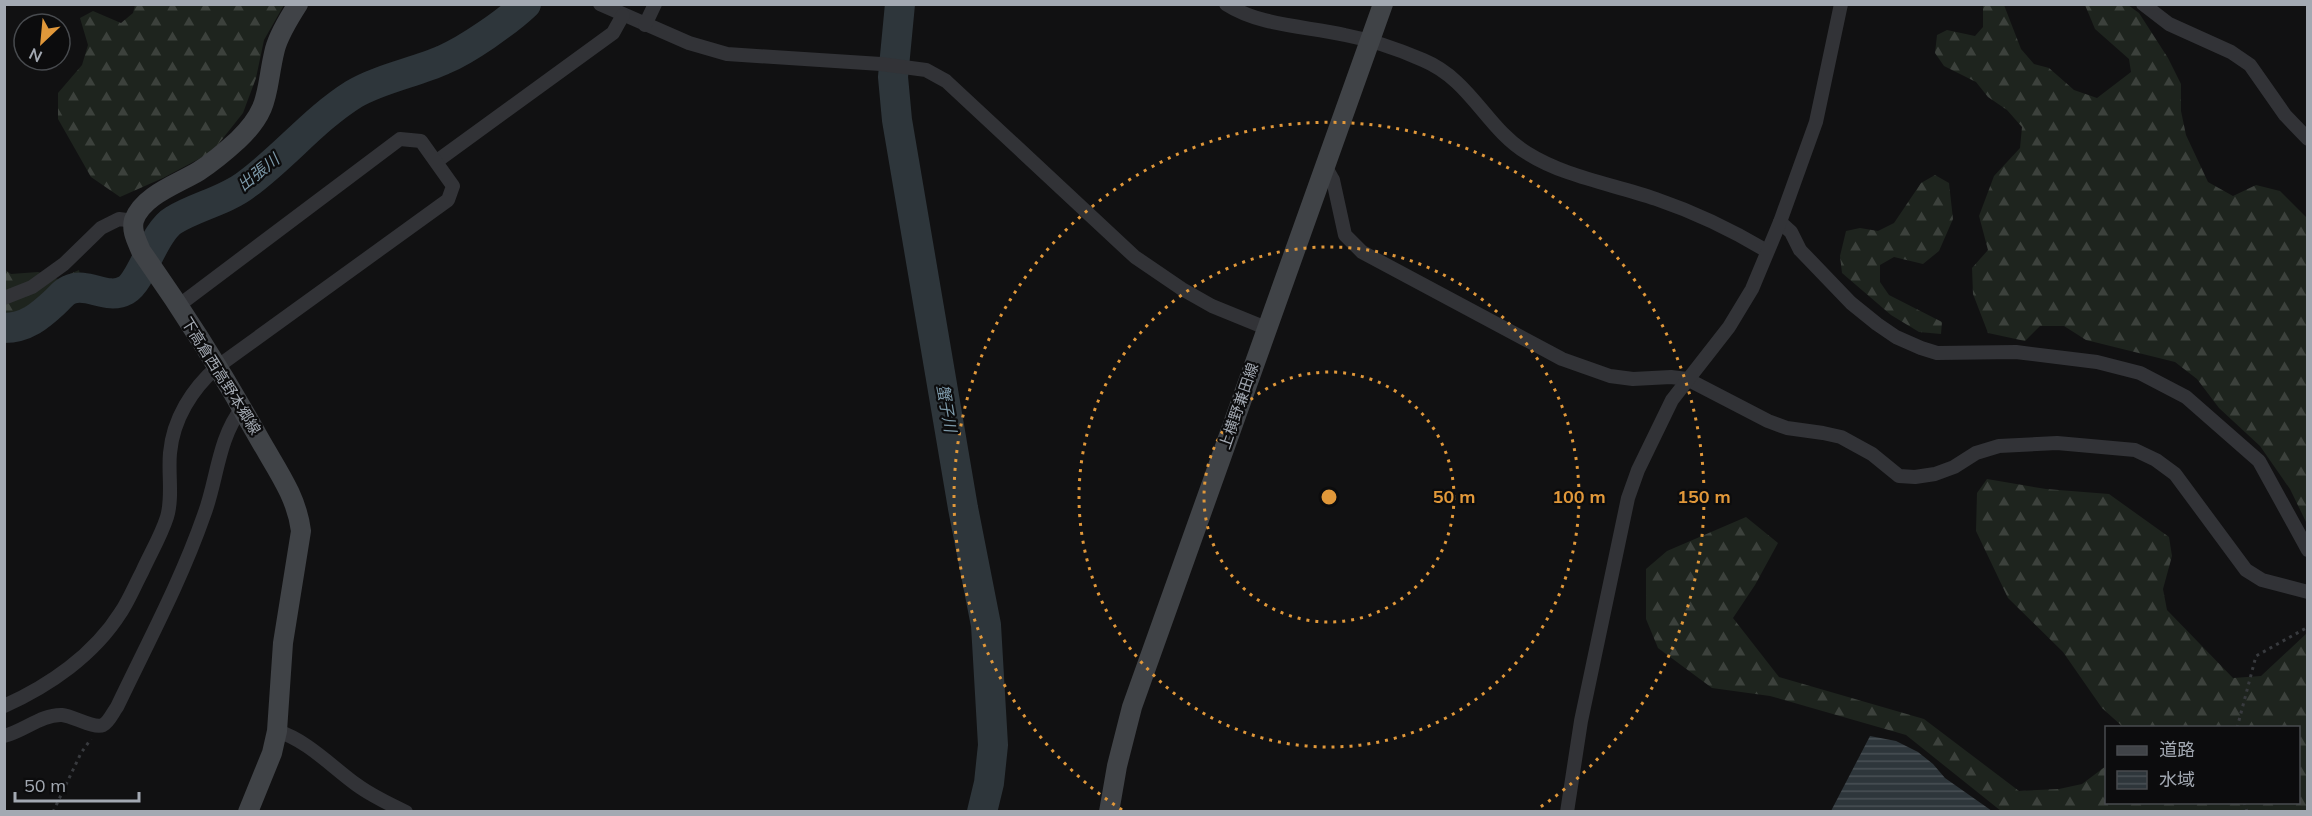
<svg xmlns="http://www.w3.org/2000/svg" width="2312" height="816" font-family="Mulish,'Noto Sans JP',sans-serif">
<style>
.forest{fill:url(#forest-firs)}
.water{fill:url(#water-rules)}
.lines{fill:none;stroke-linecap:round;stroke-linejoin:round}
.river{stroke:#2e363b;stroke-width:30}
.path{stroke:#383a3e;stroke-width:3;stroke-dasharray:3 4.5;stroke-linecap:butt}
.minor{stroke:#323337;stroke-width:14}
.secondary{stroke:#404347;stroke-width:20}
.ring{fill:none;stroke:#e1983a;stroke-width:3;stroke-dasharray:3 6}
.labels{text-anchor:middle;stroke-width:4.5;stroke-linejoin:round;paint-order:stroke}
.street-label{font-size:15px;fill:#a3a9b2;stroke:#0c0c0d}
.water-label{font-size:16px;font-style:italic;fill:#7d9aaa;stroke:#0c0c0d}
.centre{fill:#e1983a;stroke:#0c0c0d;stroke-width:3}
.ring-label{font-size:18px;text-anchor:middle;font-weight:bold;fill:#e1983a;stroke:#0c0c0d;stroke-width:4.5;stroke-linejoin:round;paint-order:stroke}
</style>
<defs>
<pattern id="forest-firs" width="22" height="20" patternUnits="userSpaceOnUse" patternTransform="scale(1.5)"><rect width="22" height="20" fill="#1e241e"/><path d="M5 1l3.5 6h-7zM16 11l3.5 6h-7z" fill="#3c413c"/></pattern>
<pattern id="water-rules" width="6" height="5" patternUnits="userSpaceOnUse" patternTransform="scale(1.5)"><rect width="6" height="5" fill="#2e363b"/><path d="M0 2.5h6" fill="none" stroke="#495055"/></pattern>
</defs>
<rect width="100%" height="100%" fill="#111112"/>
<g class="forest">
<path d="M135,5H284L264,40L256,78L243,113L212,152L163,178L120,197L91,177L58,119V93L82,65L88,45L80,18L93,11L121,23L133,13Z"/>
<path d="M1983,5H2004L2021,49L2034,64L2049,68L2074,90L2097,98L2131,72L2129,59L2095,29L2085,5H2128L2139,13L2168,58L2181,84V111L2186,135L2208,182L2233,196L2256,185L2280,191L2307,218V524L2290,489L2260,446L2219,408L2197,379L2175,362L2086,340L2064,326H2040L2025,341L1988,333L1973,294L1972,268L1988,250L1979,216L1994,176L2020,148L2022,127L2007,110L1988,97L1976,82L1944,66L1935,53L1937,35L1947,30L1975,36L1983,27Z"/>
<path d="M1935,175L1949,183L1953,219L1939,251L1923,264L1894,257L1880,265V282L1889,295L1942,322L1941,334L1919,332L1891,315L1842,273L1840,256L1846,231L1860,228L1878,231L1894,223L1921,183Z"/>
<path d="M4,269L11,274L38,272L58,279L79,270L81,280C75,282 69,283 64,286C43,300 32,322 5,322Z"/>
<path d="M1987,479L2046,489L2109,494L2169,537L2172,556L2163,589L2167,610L2233,678L2261,676L2307,633V811H2001L1906,735L1770,696L1712,688L1658,648L1646,619V569L1667,551L1746,517L1778,543L1755,585L1733,618L1779,677L1924,719L2019,791L2059,789L2082,784L2106,766V802H2298V728L2123,727L2102,708L2063,652L2008,598L1976,531L1977,493Z"/>
</g>
<path class="water" d="M1870,736L1896,741L1918,752L1933,764L1945,778L1992,811H1831Z"/>
<g class="lines">
<g class="river">
<path d="M900,4L893,77L897,120L963,508L986,625L993,745L989,783L982,812"/>
<path d="M4,328C26,328 40,316 55,302C59,298 64,292 69,290C88,281 106,301 126,290C143,280 153,232 174,220C197,206 225,201 247,184C285,156 314,119 354,94C379,79 416,72 443,60C467,50 507,22 526,4"/>
</g>
<g class="path">
<path d="M2237,728L2256,656L2308,627"/>
<path d="M2244,802L2247,812"/>
<path d="M53,812L81,753L91,739"/>
</g>
<g class="minor">
<path d="M600,4L689,43L727,54L881,64L926,70L946,81L1135,257L1182,289L1212,306L1266,328"/>
<path d="M1226,4C1260,26 1306,26 1345,35C1371,40 1398,49 1423,60C1471,80 1486,128 1527,153C1565,177 1613,184 1656,199C1694,212 1732,230 1767,251"/>
<path d="M2143,4L2169,24L2231,52L2250,65L2285,115L2308,139"/>
<path d="M645,25L655,4"/>
<path d="M437,161L613,33L623,15"/>
<path d="M1325,166L1333,180L1345,235L1362,252L1562,359L1610,376L1633,379L1671,377L1687,379L1768,421L1787,428L1823,433L1841,437L1872,454L1899,476L1915,477L1935,474L1954,467L1976,453L1999,446L2057,443L2135,450L2156,460L2175,474L2246,570L2262,580L2308,592"/>
<path d="M1780,222L1791,232L1800,250L1851,303L1877,324L1896,337L1921,348L1937,353L2016,352L2097,362L2140,373L2186,397L2259,461L2308,550"/>
<path d="M4,298L32,287L64,264L101,228L119,219L134,221"/>
<path d="M4,706C49,686 94,655 121,612C129,600 135,585 142,572C150,554 161,536 167,517C173,497 168,474 170,453C173,419 192,389 217,367L448,200L453,186L421,141L400,139L178,306"/>
<path d="M277,731C307,740 332,767 357,785C372,796 389,804 406,812"/>
<path d="M4,736C24,731 42,714 62,715C73,716 94,729 103,725C109,722 113,712 117,707C147,644 181,581 204,515C217,481 218,438 242,408"/>
<path d="M1567,812L1581,721L1628,498L1638,470L1672,400L1729,327L1752,289L1780,222L1816,122L1841,4"/>
</g>
<g class="secondary">
<path d="M248,812L272,753L277,731L283,643L301,531C297,497 277,470 260,440C224,375 184,312 141,251C137,241 131,231 134,220C143,195 178,184 199,171C213,162 226,151 238,140C272,108 265,89 275,49C279,34 289,18 298,4"/>
<path d="M1109,812L1117,766L1132,707L1383,4"/>
</g>
</g>
<g class="ring">
<circle cx="1329" cy="497" r="125"/>
<circle cx="1329" cy="497" r="250"/>
<path d="M1122 810A375 375 0 1 1 1536 810"/>
</g>
<g class="labels">
<g class="street-label">
<text transform="translate(221 376) rotate(58)" y="5">下高倉西高野本郷線</text>
<text transform="translate(1239 406) rotate(-71)" y="5">上横野兼田線</text>
</g>
<g class="water-label">
<text transform="translate(258 172) rotate(-39)" y="6">出張川</text>
<text transform="translate(947 408) rotate(80)" y="6">蟹子川</text>
</g>
</g>
<circle cx="1329" cy="497" r="9" class="centre"/>
<g class="ring-label">
<text x="1454" y="503">50 m</text>
<text x="1579" y="503">100 m</text>
<text x="1704" y="503">150 m</text>
</g>
<rect width="2312" height="816" fill="none" stroke="#a3a9b2" stroke-width="12"/>
<rect x="2105" y="726" width="195" height="78" fill="#0c0c0d" stroke="#484b4f" stroke-width="1.5"/>
<rect x="2117" y="746" width="30" height="9" fill="#404347" stroke="#484b4f" stroke-width="1.5"/>
<text x="2159" y="756" font-size="18" fill="#a3a9b2">道路</text>
<rect x="2117" y="771" width="30" height="18" fill="url(#water-rules)" stroke="#484b4f" stroke-width="1.5"/>
<text x="2159" y="786" font-size="18" fill="#a3a9b2">水域</text>
<g transform="translate(42 42) rotate(206)"><circle r="28" fill="#0c0c0d" stroke="#484b4f" stroke-width="1.5"/>
<path d="M0-4.5L10 22L0 15L-10 22Z" fill="#e1983a"/>
<text y="-9" font-size="16" font-weight="bold" text-anchor="middle" fill="#a3a9b2">N</text>
</g>
<path d="M15 792v9h124v-9" fill="none" stroke="#a3a9b2" stroke-width="3"/>
<text x="24" y="792" font-size="18" fill="#a3a9b2" stroke="#0c0c0d" stroke-width="4.5" paint-order="stroke">50 m</text>
</svg>
